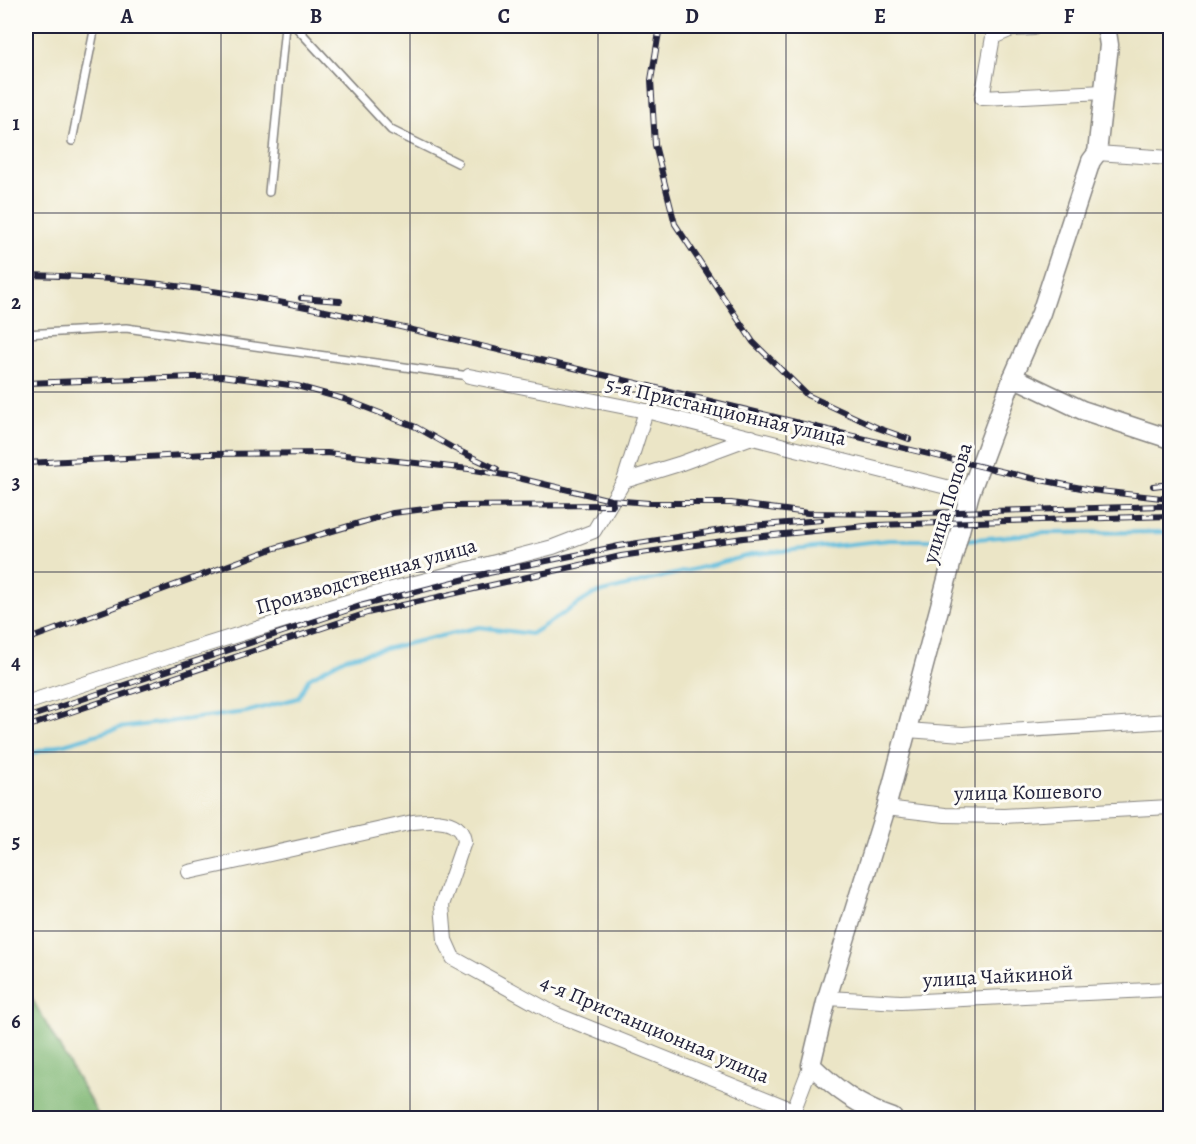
<svg xmlns="http://www.w3.org/2000/svg" width="1196" height="1144" font-family="Alegreya,serif">
<style>
.forest{fill:#80b774;stroke:#516c58;stroke-width:1.5}
.lines{fill:none;stroke-linecap:round;stroke-linejoin:round}
.stream{stroke:#5ebcdc;stroke-width:4}
.lane-casing{stroke:#868480;stroke-width:10}
.street-casing{stroke:#868480;stroke-width:16}
.secondary-casing{stroke:#868480;stroke-width:21}
.lane{stroke:#fff;stroke-width:7}
.street{stroke:#fff;stroke-width:14}
.secondary{stroke:#fff;stroke-width:18}
.rail-casing{stroke:#22223b;stroke-width:6}
.rail{stroke:#fdfcf7;stroke-width:4;stroke-dasharray:11;stroke-linecap:butt}
.grid{fill:none;stroke:#22223b;stroke-width:1.5;stroke-opacity:0.55}
.labels{text-anchor:middle;stroke-width:6;stroke-linejoin:round;paint-order:stroke}
.street-label{font-size:21px;fill:#22223b;stroke:#fdfcf7}
.neatline{fill:none;stroke:#22223b;stroke-width:2}
.grid-label{font-size:20px;text-anchor:middle;font-weight:bold;fill:#22223b}
</style>
<rect width="100%" height="100%" fill="#fdfcf7"/>
<filter id="ink" filterUnits="userSpaceOnUse"><feTurbulence type="fractalNoise" baseFrequency=".0167" numOctaves="2"/><feDisplacementMap in="SourceGraphic" scale="12" xChannelSelector="R" yChannelSelector="G"/><feConvolveMatrix kernelMatrix="1 2 1 2 8 2 1 2 1" color-interpolation-filters="sRGB"/></filter>
<filter id="wash" filterUnits="userSpaceOnUse"><feTurbulence type="fractalNoise" baseFrequency=".008" numOctaves="4" result="noise"/><feDisplacementMap in="SourceGraphic" scale="24" xChannelSelector="R" yChannelSelector="G"/><feGaussianBlur stdDeviation="1.35" result="paint"/><feColorMatrix in="noise" values="0 0 0 0 0 0 0 0 0 0 0 0 0 0 0 0 0 1.4 0 .05"/><feComposite in="paint" operator="in"/></filter>
<g filter="url(#wash)">
<rect width="100%" height="100%" fill="#ebe5c6"/>
<path class="forest" d="M26,990H27L100,1118H26Z"/>
<g class="lines">
<g class="stream">
<path d="M964,540L1046,533L1170,532"/>
<path d="M26,755L119,728L246,712L298,698L309,678L345,658L480,627L531,634L594,594L755,554L889,540H951"/>
</g>
</g>
</g>
<g filter="url(#ink)">
<g class="lines">
<g class="lane-casing">
<g id="lane">
<path d="M295,26L391,130L458,163"/>
<path d="M470,27V26"/>
<path d="M72,141L95,26"/>
<path d="M269,192L285,26"/>
<path d="M26,334L126,328L469,376"/>
</g>
</g>
<g class="street-casing">
<g id="street">
<path d="M1036,26L1033,28L1012,29L993,37L982,98L1104,92"/>
<path d="M1097,153L1170,158"/>
<path d="M469,376L646,411L970,493"/>
<path d="M624,481L679,464L752,437"/>
<path d="M26,703L154,661L282,621L388,590L553,547L594,531L624,481L646,411"/>
<path d="M907,730L963,734L1170,721"/>
<path d="M886,808L945,815L1004,816L1170,807"/>
<path d="M189,872L413,822C431,820 462,818 464,842L442,905L445,940L453,958L555,1014L793,1110"/>
<path d="M827,998L901,1002L1170,989"/>
<path d="M791,1117L811,1065"/>
</g>
</g>
<g class="secondary-casing">
<g id="secondary">
<path d="M1013,377L1082,410L1170,439"/>
<path d="M893,1118C858,1106 837,1090 811,1065L827,998L886,808L970,493L1013,377L1041,313L1091,161L1097,153L1109,45L1106,26"/>
</g>
</g>
<use href="#lane" class="lane"/>
<use href="#street" class="street"/>
<use href="#secondary" class="secondary"/>
<g class="rail-casing">
<g id="rail">
<path d="M660,26L651,80L655,145L675,224L753,342L807,395L878,428L909,439"/>
<path d="M26,275C193,277 357,316 519,355C690,395 860,439 1031,478L1091,490L1170,499"/>
<path d="M301,298L340,301"/>
<path d="M26,383L222,376L297,386L344,399L416,427L453,448L497,469"/>
<path d="M26,463L206,454L327,453L469,469L510,476L611,500L649,503H731L808,513L890,514L1163,506"/>
<path d="M1153,486L1170,484"/>
<path d="M26,640L275,548L393,513L449,506L613,505"/>
<path d="M26,718L360,606L489,573L619,546L741,527L821,520"/>
<path d="M26,727L367,613L621,556L743,538L876,525L1170,516"/>
</g>
</g>
<use href="#rail" class="rail"/>
</g>
</g>
<path class="grid" d="M221,26V1118M410,26V1118M598,26V1118M786,26V1118M975,26V1118M26,213H1170M26,392H1170M26,572H1170M26,752H1170M26,931H1170"/>
<g class="labels">
<g class="street-label">
<text transform="translate(726 411) rotate(13)" y="7">5-я Пристанционная улица</text>
<text transform="translate(947 503) rotate(-73)" y="7">улица Попова</text>
<text transform="translate(366 576) rotate(-16)" y="7">Производственная улица</text>
<text transform="translate(1028 792) rotate(-1)" y="7">улица Кошевого</text>
<text transform="translate(998 976) rotate(-3)" y="7">улица Чайкиной</text>
<text transform="translate(655 1029) rotate(23)" y="7">4-я Пристанционная улица</text>
</g>
</g>
<rect width="1196" height="1144" fill="none" stroke="#fdfcf7" stroke-width="66"/>
<rect x="33" y="33" width="1130" height="1078" class="neatline"/>
<g class="grid-label">
<text x="127" y="23">A</text>
<text x="316" y="23">B</text>
<text x="504" y="23">C</text>
<text x="692" y="23">D</text>
<text x="880" y="23">E</text>
<text x="1069" y="23">F</text>
<text x="16" y="130">1</text>
<text x="16" y="309">2</text>
<text x="16" y="489">3</text>
<text x="16" y="669">4</text>
<text x="16" y="848">5</text>
<text x="16" y="1028">6</text>
</g>
</svg>
